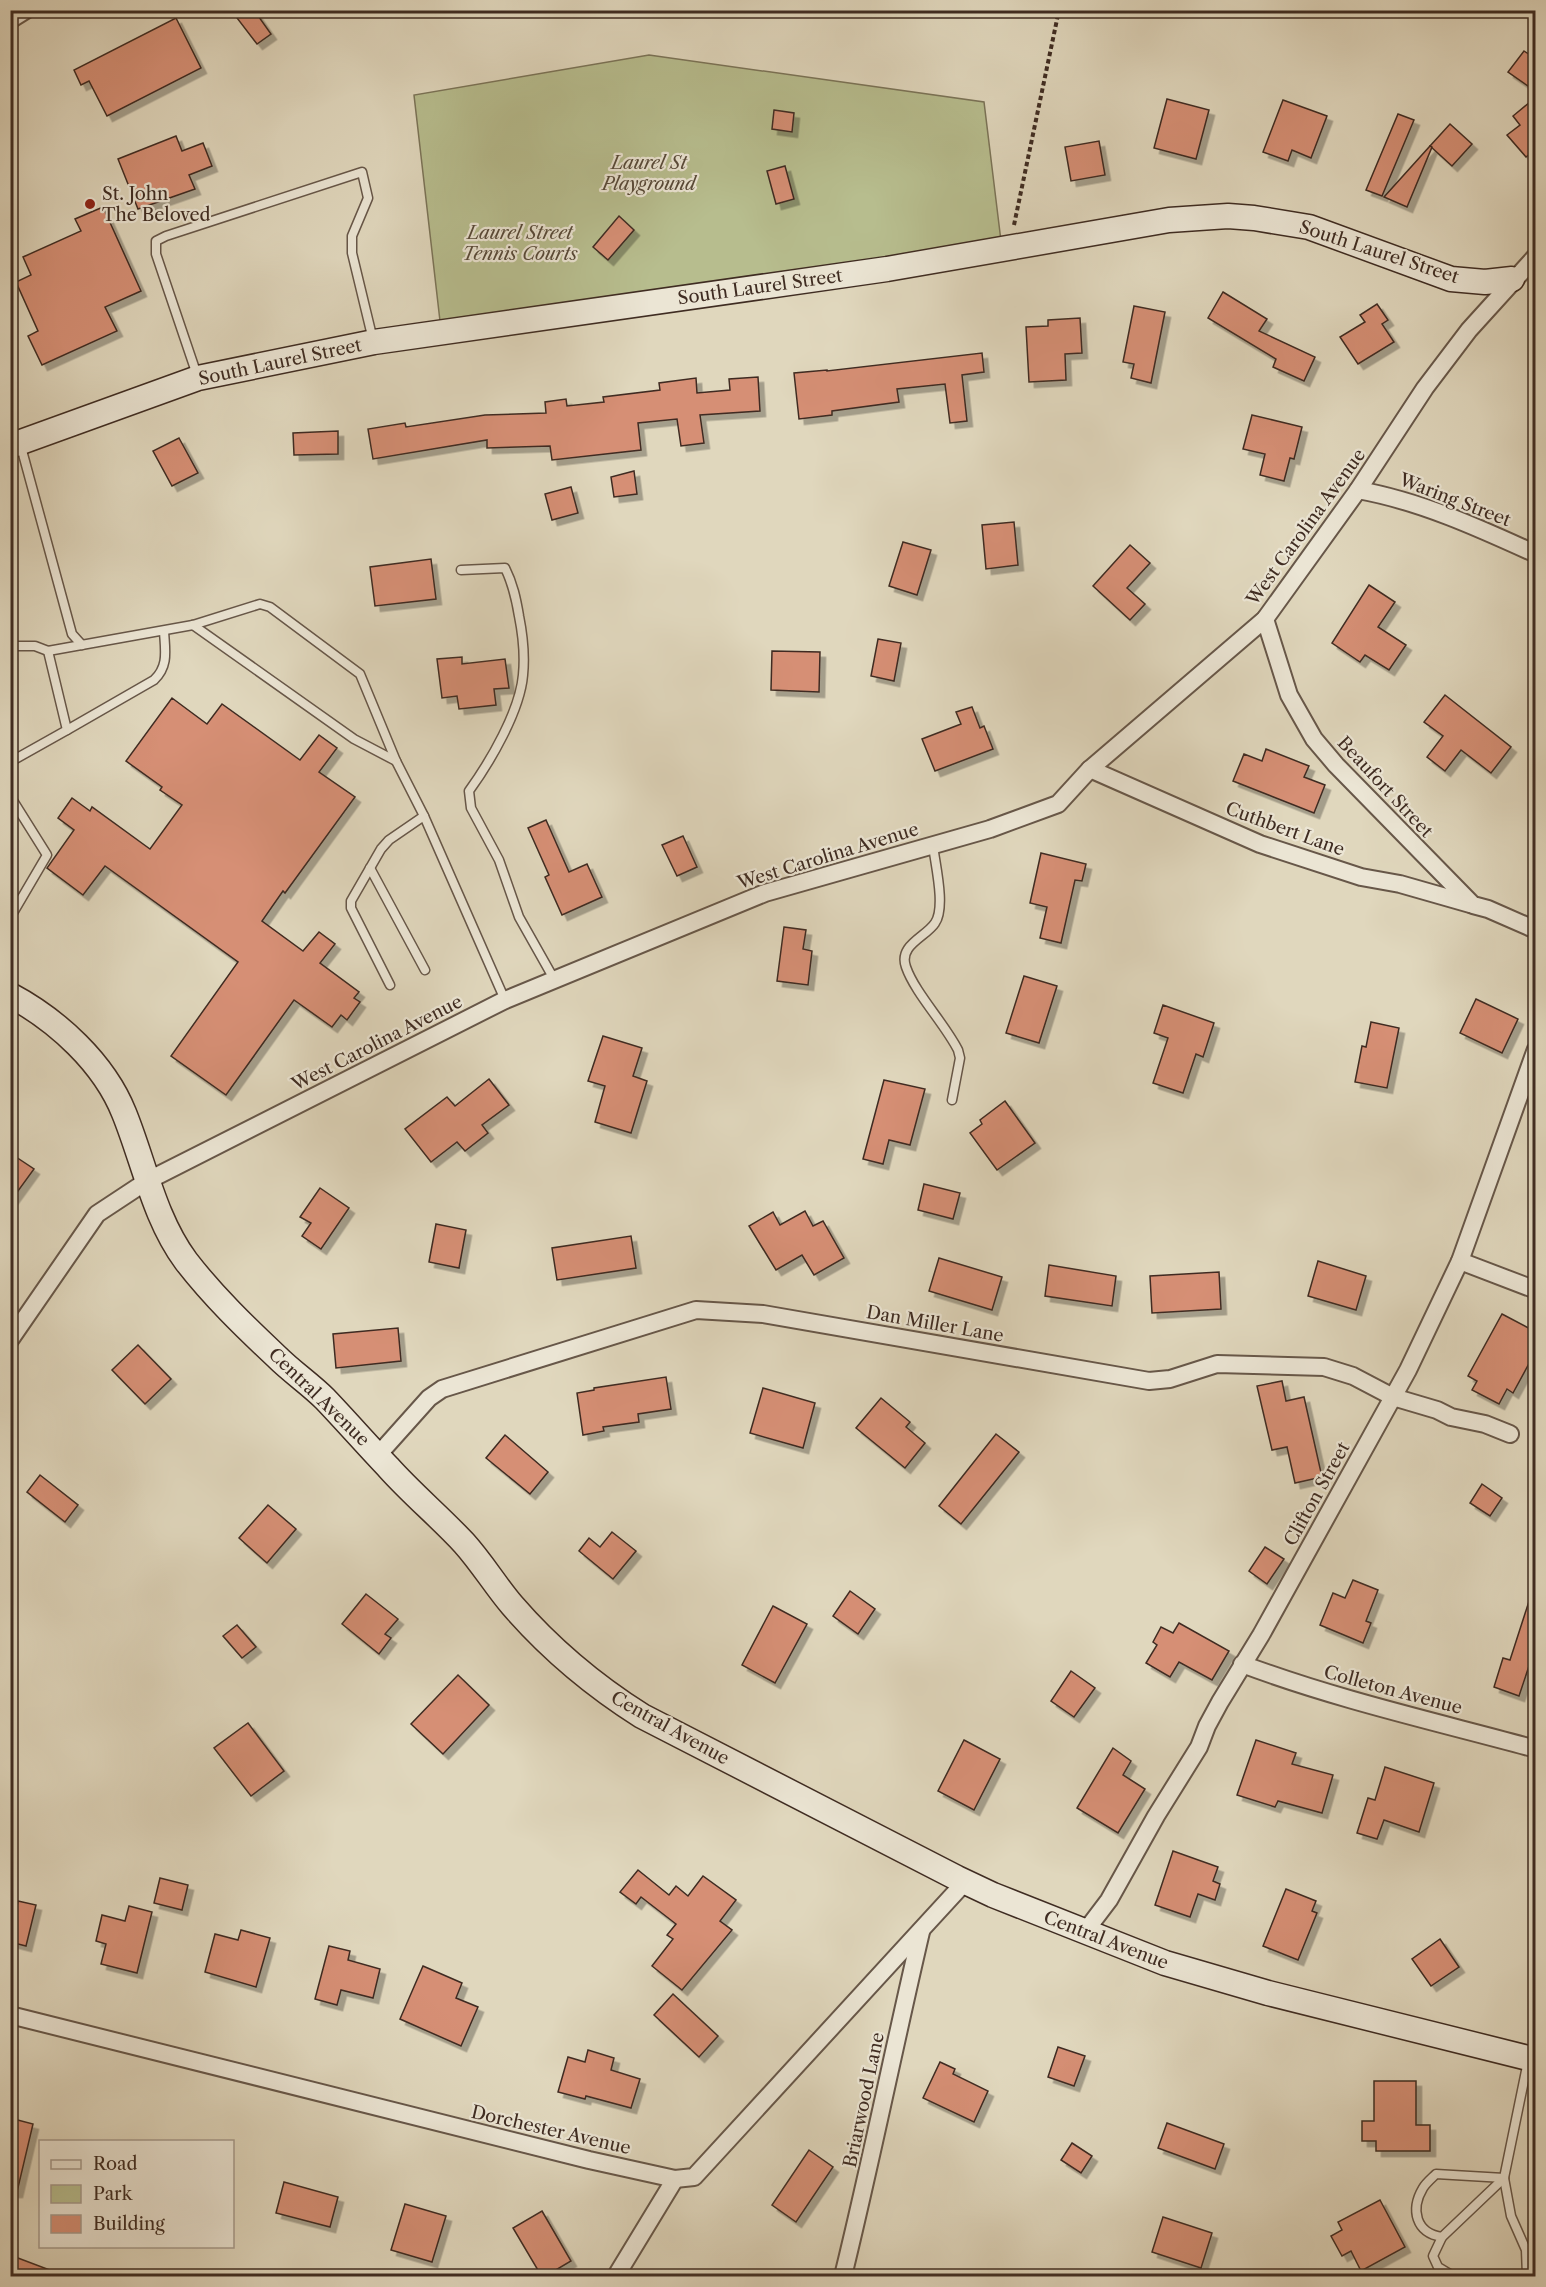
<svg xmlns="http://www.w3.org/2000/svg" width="1546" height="2287" font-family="'Libre Caslon Text',serif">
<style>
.green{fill:#b7bd8e;stroke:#7b7458;stroke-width:1.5}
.building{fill:#d68f75;stroke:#3f2c22;stroke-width:1.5;filter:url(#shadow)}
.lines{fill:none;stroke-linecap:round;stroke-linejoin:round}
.lane-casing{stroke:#675749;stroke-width:11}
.street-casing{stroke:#675749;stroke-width:20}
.secondary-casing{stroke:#3f2c22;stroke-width:27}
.path{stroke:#3f2c22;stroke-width:4;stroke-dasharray:4.5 3;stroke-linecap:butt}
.lane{stroke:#ebe5d4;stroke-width:8}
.street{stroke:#ebe5d4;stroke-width:16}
.secondary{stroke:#ebe5d4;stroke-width:24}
.poi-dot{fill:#8f2418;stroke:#ebe5d4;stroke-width:2}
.labels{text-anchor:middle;stroke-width:4.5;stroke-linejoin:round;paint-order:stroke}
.park-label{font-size:18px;font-style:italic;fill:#574938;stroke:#ebe5d4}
.poi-label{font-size:18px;fill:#3f2c22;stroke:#ebe5d4;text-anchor:start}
.street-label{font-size:18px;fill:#3f2c22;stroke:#ebe5d4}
</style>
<defs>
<filter id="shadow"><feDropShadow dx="5.5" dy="5.5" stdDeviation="0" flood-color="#0004"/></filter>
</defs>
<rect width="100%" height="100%" fill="#e0d7bd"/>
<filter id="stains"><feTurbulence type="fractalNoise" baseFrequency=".00333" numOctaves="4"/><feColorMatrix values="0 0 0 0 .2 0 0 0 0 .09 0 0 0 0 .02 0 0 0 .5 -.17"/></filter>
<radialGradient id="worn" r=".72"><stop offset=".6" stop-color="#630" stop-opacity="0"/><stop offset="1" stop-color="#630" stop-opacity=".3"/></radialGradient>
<path class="green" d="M649,55L984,102L1001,241L440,321L414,95Z"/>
<g class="building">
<path d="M247,10H254L271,34L257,44L237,18Z"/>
<path d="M176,18L201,68L107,116L89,81L81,85L74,70Z"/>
<path d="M1524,51L1536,59V76L1528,86L1508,72Z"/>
<path d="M1536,97V149L1526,157L1507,135L1520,125L1513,116Z"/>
<path d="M1167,99L1209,110L1196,159L1154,148Z"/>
<path d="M1283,100L1327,116L1311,158L1292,150L1288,161L1263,152Z"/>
<path d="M774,110L794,113L792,132L772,129Z"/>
<path d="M1398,114L1414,120L1382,196L1366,190Z"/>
<path d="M1450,124L1472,144L1452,166L1430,146Z"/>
<path d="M176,136L182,151L203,143L212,166L189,175L195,189L138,209L118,159Z"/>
<path d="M1099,141L1105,175L1071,181L1065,147Z"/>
<path d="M1430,146L1432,147L1407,207L1384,197Z"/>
<path d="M785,166L794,199L776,204L767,171Z"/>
<path d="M103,207L141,291L105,307L117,331L42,365L28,336L38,331L16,282L31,275L23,257L81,231L75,219Z"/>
<path d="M619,216L634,230L608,260L593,247Z"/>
<path d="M1223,292L1267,319L1259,331L1315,357L1304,381L1273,367L1276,359L1208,318Z"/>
<path d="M1377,304L1388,320L1382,324L1394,342L1358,364L1340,337L1365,322L1360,315Z"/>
<path d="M1134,306L1165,312L1151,383L1131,378L1134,364L1123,362Z"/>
<path d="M1080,318L1082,353L1065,354L1066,380L1029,382L1026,327L1048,326V320Z"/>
<path d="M982,353L984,372L962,375L967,421L950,423L945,384L897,389L899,402L832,411V415L799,419L794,373L827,370V371Z"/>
<path d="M758,377L760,411L700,415L704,443L681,446L677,419L638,423L641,450L552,460L550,446L487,448V440L373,459L368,429L405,423L406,427L485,415L546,413L545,402L566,399L567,406L604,402L603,397L660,390L659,383L696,378L697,393L730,390L729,379Z"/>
<path d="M1252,415L1302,427L1294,459L1290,458L1284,481L1260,475L1265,454L1243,449Z"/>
<path d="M338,431V454L294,455L293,433Z"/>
<path d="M179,438L198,473L172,486L153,451Z"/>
<path d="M634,471L637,494L614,497L611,477Z"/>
<path d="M571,487L578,513L552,520L545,494Z"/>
<path d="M1014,522L1018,565L986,569L982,525Z"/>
<path d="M903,542L931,550L917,595L889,586Z"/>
<path d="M1130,545L1150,563L1127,588L1145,604L1130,620L1093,586Z"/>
<path d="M431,559L436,599L375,606L370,567Z"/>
<path d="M1369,585L1395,602L1378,627L1406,645L1389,670L1365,655L1360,662L1332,643Z"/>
<path d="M878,639L901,643L894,681L871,676Z"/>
<path d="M772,651L820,652L819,692L771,690Z"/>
<path d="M462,657V664L505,659L509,688L494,689L496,705L459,709L457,696L442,698L437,659Z"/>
<path d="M1445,695L1511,747L1491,773L1461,750L1445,771L1427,757L1443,736L1424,722Z"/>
<path d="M172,698L207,724L222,704L300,760L319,735L337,748L319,772L355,797L285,893L283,891L262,921L303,951L319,932L335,944L320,963L359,992L354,998L360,1002L347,1020L341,1015L332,1027L294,1000L226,1095L171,1056L238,962L105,866L83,895L47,868L74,830L58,818L72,798L90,811L92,807L150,849L182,805L160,790L162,787L126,761Z"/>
<path d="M972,707L980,728L984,726L993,749L935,771L922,739L961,724L956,712Z"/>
<path d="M1266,749L1309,766L1304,777L1325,785L1314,813L1233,781L1244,754L1262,761Z"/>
<path d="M546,820L569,872L587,864L602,897L562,915L545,877L549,875L528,828Z"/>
<path d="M683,836L697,867L677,876L662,845Z"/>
<path d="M1041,853L1086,864L1082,881L1075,880L1061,943L1040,938L1047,907L1030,903Z"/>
<path d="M784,927L806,930L803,949L812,951L808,985L777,981Z"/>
<path d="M1024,976L1057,986L1039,1043L1006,1033Z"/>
<path d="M1476,999L1518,1019L1502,1053L1460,1033Z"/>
<path d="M1163,1005L1214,1023L1203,1057L1196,1054L1183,1093L1153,1083L1168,1038L1154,1033Z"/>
<path d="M1371,1022L1399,1028L1387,1088L1355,1082L1362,1046L1366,1047Z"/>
<path d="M603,1036L642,1048L633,1076L647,1081L631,1133L595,1122L605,1086L588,1081Z"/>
<path d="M489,1079L509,1105L482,1125L488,1133L465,1151L457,1142L431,1162L405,1129L447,1097L455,1106Z"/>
<path d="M884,1080L925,1089L910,1145L889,1140L883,1164L863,1159Z"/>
<path d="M1005,1101L1035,1143L997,1170L970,1133L982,1124L980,1120Z"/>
<path d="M10,1153L34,1169L10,1202Z"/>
<path d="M924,1184L960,1193L953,1219L918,1210Z"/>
<path d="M320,1188L349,1208L321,1249L302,1236L311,1223L300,1217Z"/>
<path d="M805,1211L813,1226L823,1221L844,1258L814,1275L802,1255L776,1270L749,1226L773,1212L780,1225Z"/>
<path d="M436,1224L466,1230L459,1268L429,1262Z"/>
<path d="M631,1236L636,1268L557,1280L552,1248Z"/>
<path d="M939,1258L1002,1277L992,1310L929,1291Z"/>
<path d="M1318,1261L1366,1276L1356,1310L1308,1296Z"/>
<path d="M1049,1265L1116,1276L1112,1306L1045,1296Z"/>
<path d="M1219,1272L1221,1309L1152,1313L1150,1276Z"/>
<path d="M1502,1314L1536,1332V1362L1531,1360L1513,1393L1507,1389L1499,1404L1472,1390L1477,1381L1468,1376Z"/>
<path d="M398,1328L401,1361L336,1368L333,1334Z"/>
<path d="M138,1345L171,1379L145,1404L112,1370Z"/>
<path d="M666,1377L671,1409L638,1414L639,1422L603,1427L604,1431L583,1435L577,1393L594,1390V1388Z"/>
<path d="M1282,1381L1286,1401L1304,1397L1322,1477L1295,1483L1287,1447L1272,1450L1257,1386Z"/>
<path d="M763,1388L815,1403L803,1448L750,1433Z"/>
<path d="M881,1398L910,1422L906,1427L925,1443L905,1468L856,1428Z"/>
<path d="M996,1434L1019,1452L961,1524L939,1506Z"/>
<path d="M505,1435L548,1472L530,1494L486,1458Z"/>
<path d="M40,1475L78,1505L65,1522L27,1492Z"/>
<path d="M1482,1484L1502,1498L1490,1516L1470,1503Z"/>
<path d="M268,1505L296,1529L267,1563L239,1538Z"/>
<path d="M612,1532L636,1551L613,1579L579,1551L589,1538L600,1547Z"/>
<path d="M1265,1547L1284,1559L1267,1584L1249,1571Z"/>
<path d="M1353,1580L1378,1590L1366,1621L1371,1623L1363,1643L1320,1625L1333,1593L1345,1598Z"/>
<path d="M850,1591L875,1609L858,1634L833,1616Z"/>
<path d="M1532,1592H1536V1668L1529,1666L1519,1696L1494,1687L1503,1658L1510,1660Z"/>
<path d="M366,1594L398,1619L385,1634L391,1638L379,1654L342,1624Z"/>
<path d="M773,1606L807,1624L775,1683L742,1665Z"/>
<path d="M1179,1623L1229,1651L1212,1680L1179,1662L1170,1677L1146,1663L1157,1645L1153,1642L1161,1627L1173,1633Z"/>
<path d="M237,1625L256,1647L242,1658L223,1636Z"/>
<path d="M1071,1671L1095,1688L1074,1717L1051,1701Z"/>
<path d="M458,1675L489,1705L443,1754L411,1724Z"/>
<path d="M248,1723L284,1771L251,1796L214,1748Z"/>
<path d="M964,1740L1000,1759L974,1810L938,1791Z"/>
<path d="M1256,1740L1296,1753L1292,1764L1333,1775L1322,1813L1278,1801L1275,1807L1237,1795Z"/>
<path d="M1113,1748L1131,1761L1123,1775L1145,1789L1118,1833L1077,1808Z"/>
<path d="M1385,1767L1434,1783L1419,1832L1384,1820L1377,1839L1357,1833L1368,1798L1375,1800Z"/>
<path d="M1173,1851L1218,1867L1213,1881L1220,1884L1215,1900L1198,1894L1190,1917L1155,1905Z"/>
<path d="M638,1870L669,1895L676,1886L688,1896L703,1876L736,1900L720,1921L732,1930L682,1990L652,1966L673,1939L667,1935L676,1924L641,1897L636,1904L620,1892Z"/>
<path d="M160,1878L188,1885L182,1910L154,1903Z"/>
<path d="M1286,1889L1316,1901L1312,1911L1317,1913L1298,1960L1263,1946Z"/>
<path d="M18,1901L36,1905L26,1946L10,1942V1912L16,1913Z"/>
<path d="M129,1906L152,1912L137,1973L101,1964L106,1944L96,1941L102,1915L125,1921Z"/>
<path d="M241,1930L270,1938L256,1987L205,1972L215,1934L238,1940Z"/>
<path d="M1440,1939L1459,1967L1431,1986L1412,1959Z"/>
<path d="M329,1946L350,1951L348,1960L380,1969L373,1998L341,1990L337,2005L315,1999Z"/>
<path d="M423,1966L462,1983L456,1998L478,2007L461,2046L400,2019Z"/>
<path d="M673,1994L718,2036L699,2057L654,2015Z"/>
<path d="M1058,2047L1085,2056L1074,2086L1048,2077Z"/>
<path d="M588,2050L614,2058L611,2070L640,2079L631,2108L586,2096L585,2099L558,2092L568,2057L585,2062Z"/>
<path d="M940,2062L955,2069L953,2074L988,2091L974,2122L923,2098Z"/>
<path d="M1374,2081H1416V2125H1430V2151H1376V2141H1362V2121H1374Z"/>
<path d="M10,2118L33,2124L17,2192H10Z"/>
<path d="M1167,2123L1224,2144L1215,2169L1158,2148Z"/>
<path d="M1072,2143L1092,2156L1081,2173L1061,2160Z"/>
<path d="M809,2150L833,2167L796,2222L772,2205Z"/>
<path d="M284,2182L338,2197L330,2227L276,2213Z"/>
<path d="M1380,2200L1405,2247L1361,2271L1351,2251L1342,2256L1331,2236L1342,2230L1338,2222Z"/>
<path d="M405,2204L446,2216L432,2262L391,2250Z"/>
<path d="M542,2211L571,2261L544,2277H542L513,2228Z"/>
<path d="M1163,2217L1212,2233L1201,2268L1152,2252Z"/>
<path d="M10,2255L63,2275V2277H10Z"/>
</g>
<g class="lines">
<g class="lane-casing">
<g id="lane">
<path d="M198,378L156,254V241L166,236L362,172L368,198L352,236V253L373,340"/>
<path d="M20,443L72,634L82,645"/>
<path d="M461,570L505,568C513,584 516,598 519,616C523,636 525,655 523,675C520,711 490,762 469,791L471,808L499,860L519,917L554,979"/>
<path d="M193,625L354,739L396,761"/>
<path d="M10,646H35L48,651L193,625L260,604L270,607L360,674L396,761L424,816L505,1000"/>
<path d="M67,730L154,680C169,666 165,650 164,631"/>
<path d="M10,762L67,730L48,651"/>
<path d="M10,796L47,855L10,918"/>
<path d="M933,845C935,864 946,907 935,923C926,937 898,945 906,967C915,993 945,1024 958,1050L960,1058L952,1100"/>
<path d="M370,868L425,970"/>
<path d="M390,985L351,908V901L381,849L389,840L424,816"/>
<path d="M1442,2237C1416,2233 1410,2210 1423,2188C1426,2183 1432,2178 1436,2174L1504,2178"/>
<path d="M1453,2276L1438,2267L1433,2256L1442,2237L1504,2178"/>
<path d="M1527,2276L1526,2250L1511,2216L1504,2178L1528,2061"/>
</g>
</g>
<g class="street-casing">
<g id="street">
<path d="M10,20L26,10"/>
<path d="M1358,490C1420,501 1479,528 1536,554"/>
<path d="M1265,619L1289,695L1314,739L1336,765L1473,905L1488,909L1536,930"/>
<path d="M1090,769L1260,844L1361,877L1400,884L1470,904"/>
<path d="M1460,1261L1536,1290"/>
<path d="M10,1340L97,1214L147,1181L503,1001L765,893L990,829L1058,804L1090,769L1265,619L1358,490L1425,388L1469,330L1536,256"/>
<path d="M378,1455L429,1398L442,1389L696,1310L763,1314L1149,1381L1170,1379L1217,1364L1324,1367L1353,1376L1393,1397L1437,1410L1451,1417L1485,1424L1510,1434"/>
<path d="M1242,1664C1338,1700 1437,1722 1536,1749"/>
<path d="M1084,1933L1109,1900L1156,1816L1199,1747L1207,1726L1220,1702L1261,1635L1408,1370L1460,1261L1536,1049"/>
<path d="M10,2015L589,2160L675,2179L694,2177L965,1882"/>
<path d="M616,2276L675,2179"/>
<path d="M843,2276C871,2162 894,2047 921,1932"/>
</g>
</g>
<g class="secondary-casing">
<g id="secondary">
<path d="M10,446L198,378L374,342L887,269L1169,220L1228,216L1254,218L1309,227L1451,279L1485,282L1512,279"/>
<path d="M10,995C57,1020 104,1063 124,1113C144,1162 154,1218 186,1261C213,1296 245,1327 277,1357C292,1372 310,1384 325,1399C346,1421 367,1445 388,1467C412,1494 440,1517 464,1543C482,1563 495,1585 512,1605C550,1649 593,1685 642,1716L957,1878L993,1895L1165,1963L1268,1993L1536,2060"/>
</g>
</g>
<path class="path" d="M1014,225L1059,10"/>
<use href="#lane" class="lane"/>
<use href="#street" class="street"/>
<use href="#secondary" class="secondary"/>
</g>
<circle class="poi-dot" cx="90" cy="204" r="6"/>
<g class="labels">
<g class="park-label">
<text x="649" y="169">Laurel St<tspan x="649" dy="21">Playground</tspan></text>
<text x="520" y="239">Laurel Street<tspan x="520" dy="21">Tennis Courts</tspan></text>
</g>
<g class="poi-label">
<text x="102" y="200">St. John<tspan x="102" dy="21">The Beloved</tspan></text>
</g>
<g class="street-label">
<text transform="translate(1379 252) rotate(18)" y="6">South Laurel Street</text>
<text transform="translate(760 287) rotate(-8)" y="6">South Laurel Street</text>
<text transform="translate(280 362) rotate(-12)" y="6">South Laurel Street</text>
<text transform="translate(1455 500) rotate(21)" y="6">Waring Street</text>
<text transform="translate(1306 527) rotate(-54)" y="6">West Carolina Avenue</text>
<text transform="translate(1385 787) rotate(47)" y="6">Beaufort Street</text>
<text transform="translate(1285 829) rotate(20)" y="6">Cuthbert Lane</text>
<text transform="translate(828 856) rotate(-17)" y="6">West Carolina Avenue</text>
<text transform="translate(377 1043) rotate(-27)" y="6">West Carolina Avenue</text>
<text transform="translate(935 1324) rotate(10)" y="6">Dan Miller Lane</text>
<text transform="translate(319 1397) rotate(44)" y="6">Central Avenue</text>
<text transform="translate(1317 1494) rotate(-61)" y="6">Clifton Street</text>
<text transform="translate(1393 1690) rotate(15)" y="6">Colleton Avenue</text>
<text transform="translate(670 1728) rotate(29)" y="6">Central Avenue</text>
<text transform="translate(1106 1940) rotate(21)" y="6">Central Avenue</text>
<text transform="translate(864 2100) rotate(-78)" y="6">Briarwood Lane</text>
<text transform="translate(551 2130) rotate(13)" y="6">Dorchester Avenue</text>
</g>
</g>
<rect width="1546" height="2287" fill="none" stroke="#e0d7bd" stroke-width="36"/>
<rect x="12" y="12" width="1522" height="2263" fill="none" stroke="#3f2c22" stroke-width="3"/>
<rect x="18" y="18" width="1510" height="2251" fill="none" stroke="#3f2c22" stroke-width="1.5"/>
<rect x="39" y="2140" width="195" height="108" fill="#ebe5d4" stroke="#a69b8d" stroke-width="1.5"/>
<rect x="51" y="2160" width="30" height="9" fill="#ebe5d4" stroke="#a69b8d" stroke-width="1.5"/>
<text x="93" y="2170" font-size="18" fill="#3f2c22">Road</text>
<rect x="51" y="2185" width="30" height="18" fill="#b7bd8e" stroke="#a69b8d" stroke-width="1.5"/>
<text x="93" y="2200" font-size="18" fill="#3f2c22">Park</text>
<rect x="51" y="2215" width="30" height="18" fill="#d68f75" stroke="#a69b8d" stroke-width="1.5"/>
<text x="93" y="2230" font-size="18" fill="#3f2c22">Building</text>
<rect width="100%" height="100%" filter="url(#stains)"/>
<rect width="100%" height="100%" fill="url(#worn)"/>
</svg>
